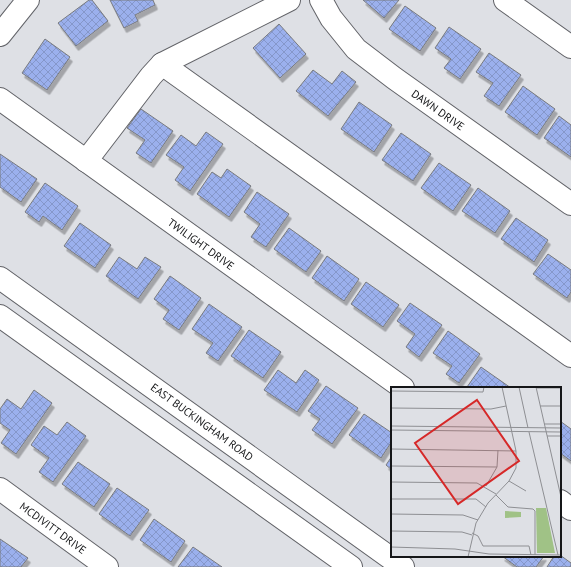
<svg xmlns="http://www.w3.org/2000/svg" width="571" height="567" font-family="'PT Sans',sans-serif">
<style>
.building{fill:url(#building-cross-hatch);stroke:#787a7e;filter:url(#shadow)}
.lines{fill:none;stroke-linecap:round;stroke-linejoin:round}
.minor-casing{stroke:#626368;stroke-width:24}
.major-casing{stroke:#626368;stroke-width:24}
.minor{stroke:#fff;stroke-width:22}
.major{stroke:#fff;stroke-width:22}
.labels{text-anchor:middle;stroke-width:3.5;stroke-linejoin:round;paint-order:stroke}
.street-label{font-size:11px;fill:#151618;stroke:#fff}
.inset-road{fill:none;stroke:#8e8f93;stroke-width:1}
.view{fill:#d62828;fill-opacity:0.15;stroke:#d62828;stroke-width:2}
.inset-edge{fill:none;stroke:#151618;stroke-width:2}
</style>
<defs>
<pattern id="building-cross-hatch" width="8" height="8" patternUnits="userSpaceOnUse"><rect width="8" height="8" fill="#9bb0ed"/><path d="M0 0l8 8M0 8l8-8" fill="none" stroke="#8597ca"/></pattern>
<filter id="shadow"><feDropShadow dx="2.5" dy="4.5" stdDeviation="0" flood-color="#0004"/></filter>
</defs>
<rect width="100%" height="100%" fill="#dee0e5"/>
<g class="building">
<path d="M89,0H92L108,21L76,46L58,23Z"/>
<path d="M110,0H153L155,5L135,15L138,21L124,28Z"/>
<path d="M363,0H399L384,18Z"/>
<path d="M405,6L436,28L420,51L389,29Z"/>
<path d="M279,24L306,54L280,78L253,48Z"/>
<path d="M449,27L481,49L460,79L444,68L451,59L435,48Z"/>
<path d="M45,39L70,57L47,90L22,73Z"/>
<path d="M489,53L521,75L499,106L484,96L493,83L476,72Z"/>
<path d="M313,70L332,84L342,71L356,82L328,116L296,91Z"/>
<path d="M523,86L555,109L537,135L505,112Z"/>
<path d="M359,102L392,125L374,152L341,129Z"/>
<path d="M141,109L173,131L151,163L136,153L145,140L127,128Z"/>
<path d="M559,116L571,125V157L544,138Z"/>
<path d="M206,132L223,144L190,191L175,180L184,167L166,155L181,135L196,146Z"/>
<path d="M401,133L431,154L413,181L382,160Z"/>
<path d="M0,154L37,179L21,202L0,187Z"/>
<path d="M439,163L471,185L453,211L421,188Z"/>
<path d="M227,169L251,186L229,217L197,194L212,172L221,178Z"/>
<path d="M45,183L78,206L62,230L43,216L39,222L25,212Z"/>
<path d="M478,188L510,211L495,233L462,211Z"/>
<path d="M257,192L289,214L266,247L251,237L260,224L244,212Z"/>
<path d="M516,218L548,240L534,262L501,239Z"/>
<path d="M80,223L111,245L95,268L64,246Z"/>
<path d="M289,228L321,251L306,272L274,249Z"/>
<path d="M548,254L571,270V292L567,298L533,274Z"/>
<path d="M327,256L359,279L344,301L312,278Z"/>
<path d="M119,257L137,269L145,257L161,267L138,299L106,276Z"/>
<path d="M170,276L201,298L179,330L163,319L169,310L154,299Z"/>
<path d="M366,282L399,305L383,327L351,304Z"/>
<path d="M410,303L442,325L419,357L406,347L415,334L397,321Z"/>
<path d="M209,304L242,327L218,361L206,353L213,343L192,329Z"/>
<path d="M249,330L281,352L263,378L231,356Z"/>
<path d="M448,331L480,354L459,383L446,374L452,366L433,353Z"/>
<path d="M481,367L511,388L467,387Z"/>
<path d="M278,370L296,383L305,370L319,380L297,412L264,390Z"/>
<path d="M326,386L358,408L332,444L312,430L320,419L308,411Z"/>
<path d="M34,390L52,403L16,454L1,443L10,430L0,423V409L7,399L21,409Z"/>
<path d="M364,414L392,433V441L381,458L349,435Z"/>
<path d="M560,421L571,429V461L560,453Z"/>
<path d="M67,422L86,436L53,482L39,472L49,458L31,445L44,426L57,435Z"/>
<path d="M392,456V470L386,465Z"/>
<path d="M78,462L110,484L94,507L62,484Z"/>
<path d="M117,488L149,510L130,536L99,514Z"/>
<path d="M154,519L185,541L171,562L140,540Z"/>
<path d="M0,539L28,558L21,567H0Z"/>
<path d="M193,547L222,567H178Z"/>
<path d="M560,555L571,563V567H547L554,556Z"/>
<path d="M502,556H544L536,567H517Z"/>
</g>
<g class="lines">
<g class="minor-casing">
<g id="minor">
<path d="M321,0L331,18L356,49L394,78L571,204"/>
<path d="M505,0L571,47"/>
<path d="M0,35L28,0"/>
<path d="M162,64L571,356"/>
<path d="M0,99L403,388"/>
<path d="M86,161L151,76L162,64L289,0"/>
<path d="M0,489L107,567"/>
<path d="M560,501L571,509"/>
</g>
</g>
<g class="major-casing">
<g id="major">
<path d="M0,278L403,567"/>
<path d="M0,316L351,567"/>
</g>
</g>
<use href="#minor" class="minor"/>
<use href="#major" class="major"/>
</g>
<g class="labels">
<g class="street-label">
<text transform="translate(438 110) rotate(35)" y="4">DAWN DRIVE</text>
<text transform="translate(201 244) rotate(36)" y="4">TWILIGHT DRIVE</text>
<text transform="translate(202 422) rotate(36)" y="4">EAST BUCKINGHAM ROAD</text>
<text transform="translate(53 528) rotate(36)" y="4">MCDIVITT DRIVE</text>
</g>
</g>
<g transform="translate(391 387)">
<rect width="170" height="170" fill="#dee0e5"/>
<path d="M145,121H155L164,166H146Z" fill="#a0c286"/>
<path d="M114,124L130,125V130L114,131Z" fill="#a0c286"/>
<path class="inset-road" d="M128,0L137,41M145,0L170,110M145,1H170M0,4L92,5L93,0M149,19H170M0,21L100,22L115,19M153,37H170M0,39L170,41M0,43L170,45M138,45L167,168M156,49H170M0,62L125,64M0,79L106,80M118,94L135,104M0,95L86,96L105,107M95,99L106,80L107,63M105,108L117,120L142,122L144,124V168M0,112H85L95,120M0,127L72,128L87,133M0,144L71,145L81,148M81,146L87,149L92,159H138L140,168M0,160L64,162L98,167L170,168M77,170L85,136L97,116L118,94L125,81V64L111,0"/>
<path class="view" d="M86,13L128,74L67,117L24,56Z"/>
<rect width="170" height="170" class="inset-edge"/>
</g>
</svg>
